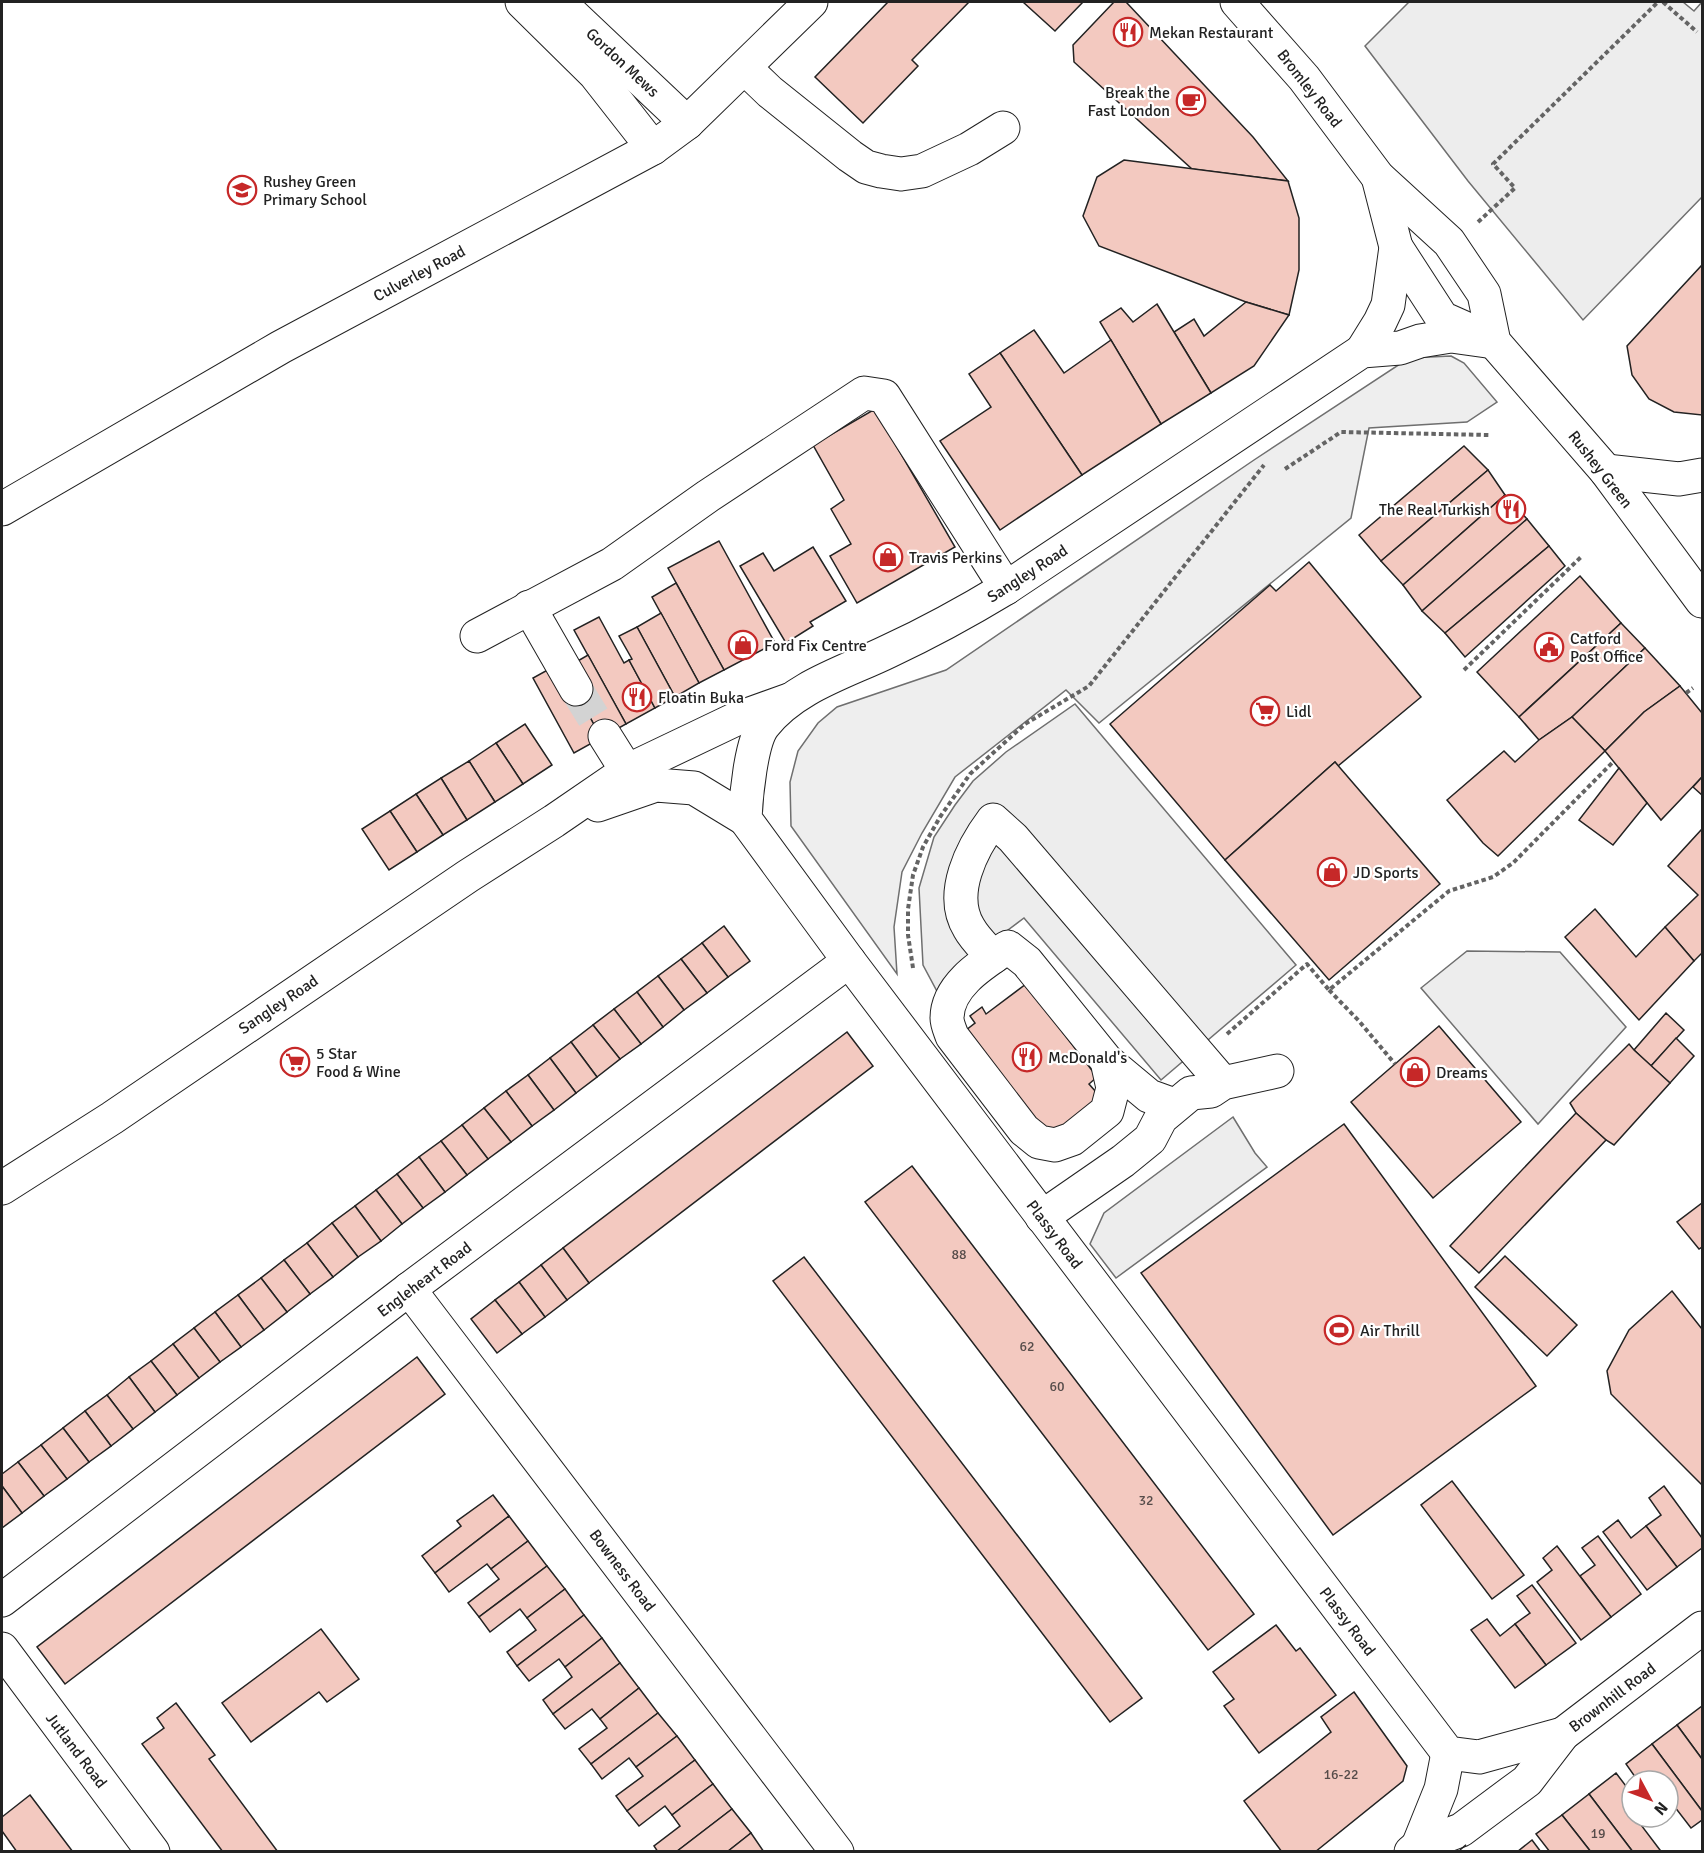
<svg xmlns="http://www.w3.org/2000/svg" width="1704" height="1853" font-family="Signika,sans-serif">
<style>
.green{fill:#eee;stroke:#6f6f6f;stroke-width:1.5}
.parking{fill:#ededed;stroke:#6f6f6f;stroke-width:1.5}
.building{fill:#f3c9c0;stroke:#222;stroke-width:1.5}
.lines{fill:none;stroke-linecap:round;stroke-linejoin:round}
.minor-tunnel{stroke:#d3d3d3;stroke-width:33;stroke-dasharray:33 16;stroke-linecap:butt}
.minor-casing{stroke:#222;stroke-width:35}
.highway-casing{stroke:#222;stroke-width:35}
.path{stroke:#646464;stroke-width:4;stroke-dasharray:4.5 3;stroke-linecap:butt}
.minor{stroke:#fff;stroke-width:33}
.highway{stroke:#fff;stroke-width:33}
.fence{stroke:#222;stroke-width:1.5;stroke-dasharray:8 3;stroke-linecap:butt}
.labels{text-anchor:middle;stroke-width:4.5;stroke-linejoin:round;paint-order:stroke}
.number-label{font-size:14px;fill:#564c4a}
.poi-label{font-size:16px;fill:#222;stroke:#fff;text-anchor:start}
.street-label{font-size:16px;fill:#222;stroke:#fff}
</style>
<rect width="100%" height="100%" fill="#fff"/>
<path class="green" d="M1451,356L1464,363L1497,402L1467,422L1369,428L1351,518L1099,723L1066,690L955,777L922,833L902,872L894,927L897,974L791,826L790,782L798,751L818,723L837,707L946,670L1254,460L1409,358Z"/>
<g class="parking">
<path d="M1409,2H1683L1694,11L1702,2V197L1583,320L1468,181L1365,46Z"/>
<path d="M1075,704L1296,965L1161,1080L1024,918L1004,933L939,995L923,965L919,888L934,837L955,805L973,781L1006,752Z"/>
<path d="M1467,951L1560,952L1626,1027L1538,1124L1421,988Z"/>
<path d="M1233,1117L1255,1153L1267,1167L1116,1278L1090,1244L1104,1213Z"/>
</g>
<g class="building">
<path d="M888,2H969L912,60L918,66L863,123L815,77Z"/>
<path d="M1023,2H1083L1055,31Z"/>
<path d="M1114,2H1126L1253,137L1288,181L1192,169L1074,62L1073,45Z"/>
<path d="M1124,160L1288,181L1299,218V270L1289,315L1246,302L1099,246L1083,216L1097,177Z"/>
<path d="M1702,265V415L1674,412L1649,399L1632,375L1627,346Z"/>
<path d="M1246,302L1289,315L1254,366L1211,393L1174,332L1194,319L1204,336Z"/>
<path d="M1157,304L1211,393L1161,424L1100,322L1121,308L1133,322Z"/>
<path d="M1034,330L1064,373L1111,340L1161,424L1082,475L1000,353Z"/>
<path d="M1000,353L1082,475L1000,530L940,441L991,407L969,374Z"/>
<path d="M875,409L955,547L857,603L830,556L851,544L831,509L844,500L813,445Z"/>
<path d="M1464,446L1488,470L1381,561L1359,535Z"/>
<path d="M1488,470L1505,495L1403,585L1381,561Z"/>
<path d="M1505,495L1527,519L1422,611L1403,585Z"/>
<path d="M1527,519L1549,546L1445,633L1422,611Z"/>
<path d="M719,541L775,643L724,670L668,568Z"/>
<path d="M1549,546L1565,566L1465,657L1445,633Z"/>
<path d="M813,547L846,601L810,622L813,626L786,643L740,566L763,553L774,571Z"/>
<path d="M1309,562L1421,697L1338,766L1335,762L1225,860L1110,724L1270,585L1276,591Z"/>
<path d="M1580,576L1621,623L1519,717L1477,672Z"/>
<path d="M676,583L724,670L699,683L652,597Z"/>
<path d="M661,613L699,683L675,697L637,627Z"/>
<path d="M599,617L624,663L629,660L655,708L626,724L574,630Z"/>
<path d="M1621,623L1645,648L1572,717L1539,740L1519,717Z"/>
<path d="M637,627L675,697L655,708L629,660L632,659L619,636Z"/>
<path d="M1645,648L1680,686L1644,712L1605,751L1572,717Z"/>
<path d="M588,655L626,724L601,738L575,689L576,662Z"/>
<path d="M553,667L575,689L601,738L574,753L533,678Z"/>
<path d="M1680,686L1702,713V777L1661,820L1605,751L1644,712Z"/>
<path d="M1572,717L1605,751L1498,856L1483,843L1447,800L1504,751L1515,762L1539,740Z"/>
<path d="M525,724L552,765L523,784L496,743Z"/>
<path d="M496,743L523,784L495,802L469,761Z"/>
<path d="M469,761L495,802L467,820L441,778Z"/>
<path d="M1335,762L1440,884L1329,980L1225,860Z"/>
<path d="M1619,768L1647,803L1613,845L1579,820Z"/>
<path d="M1702,777V795L1693,787Z"/>
<path d="M441,778L467,820L443,835L416,794Z"/>
<path d="M416,794L443,835L417,852L390,811Z"/>
<path d="M390,811L417,852L389,870L362,829Z"/>
<path d="M1702,829V953L1694,961L1665,927L1698,895L1668,866Z"/>
<path d="M1595,909L1636,957L1665,927L1694,961L1639,1020L1565,937Z"/>
<path d="M724,926L750,961L728,977L702,943Z"/>
<path d="M702,943L728,977L707,993L681,959Z"/>
<path d="M681,959L707,993L684,1010L658,976Z"/>
<path d="M658,976L684,1010L663,1027L637,992Z"/>
<path d="M1026,984L1097,1077L1089,1084L1096,1092L1093,1109L1045,1135L957,1037L975,1023L970,1016L982,1007L986,1014Z"/>
<path d="M637,992L663,1027L641,1044L614,1009Z"/>
<path d="M614,1009L641,1044L620,1059L593,1025Z"/>
<path d="M1666,1013L1684,1030L1651,1066L1634,1050Z"/>
<path d="M593,1025L620,1059L597,1077L571,1042Z"/>
<path d="M1439,1026L1521,1122L1433,1198L1351,1102Z"/>
<path d="M847,1032L873,1066L589,1283L563,1248Z"/>
<path d="M1676,1038L1694,1056L1670,1083L1651,1066Z"/>
<path d="M571,1042L597,1077L576,1093L550,1058Z"/>
<path d="M1629,1044L1634,1050L1670,1083L1614,1145L1606,1140L1576,1113L1570,1103Z"/>
<path d="M550,1058L576,1093L554,1110L528,1075Z"/>
<path d="M528,1075L554,1110L532,1126L506,1091Z"/>
<path d="M506,1091L532,1126L511,1142L484,1108Z"/>
<path d="M484,1108L511,1142L488,1159L462,1125Z"/>
<path d="M1576,1113L1606,1140L1479,1273L1450,1246Z"/>
<path d="M1344,1124L1536,1386L1333,1535L1141,1273Z"/>
<path d="M462,1125L488,1159L467,1175L441,1141Z"/>
<path d="M441,1141L467,1175L445,1192L419,1157Z"/>
<path d="M419,1157L445,1192L423,1208L397,1174Z"/>
<path d="M912,1166L1254,1614L1208,1650L865,1202Z"/>
<path d="M397,1174L423,1208L402,1224L376,1190Z"/>
<path d="M376,1190L402,1224L381,1241L355,1206Z"/>
<path d="M1702,1203V1247L1699,1249L1677,1222Z"/>
<path d="M355,1206L381,1241L358,1257L332,1223Z"/>
<path d="M332,1223L358,1257L333,1277L307,1243Z"/>
<path d="M307,1243L333,1277L310,1294L284,1260Z"/>
<path d="M563,1248L589,1283L567,1300L541,1265Z"/>
<path d="M1505,1256L1577,1325L1547,1356L1475,1287Z"/>
<path d="M804,1257L1142,1698L1110,1722L773,1281Z"/>
<path d="M284,1260L310,1294L287,1312L261,1278Z"/>
<path d="M541,1265L567,1300L545,1317L519,1282Z"/>
<path d="M261,1278L287,1312L264,1330L238,1295Z"/>
<path d="M519,1282L545,1317L522,1334L495,1300Z"/>
<path d="M1672,1291L1702,1329V1485L1611,1394L1607,1371L1629,1330Z"/>
<path d="M238,1295L264,1330L241,1347L215,1312Z"/>
<path d="M495,1300L522,1334L497,1353L471,1319Z"/>
<path d="M215,1312L241,1347L220,1362L194,1328Z"/>
<path d="M194,1328L220,1362L199,1378L173,1344Z"/>
<path d="M173,1344L199,1378L177,1395L151,1361Z"/>
<path d="M417,1357L445,1394L65,1684L37,1647Z"/>
<path d="M151,1361L177,1395L155,1412L129,1377Z"/>
<path d="M129,1377L155,1412L133,1429L107,1395Z"/>
<path d="M107,1395L133,1429L111,1446L85,1411Z"/>
<path d="M85,1411L111,1446L89,1462L63,1428Z"/>
<path d="M63,1428L89,1462L67,1479L41,1445Z"/>
<path d="M41,1445L67,1479L44,1496L18,1462Z"/>
<path d="M18,1462L44,1496L22,1513L2,1486V1474Z"/>
<path d="M1452,1481L1524,1575L1492,1599L1421,1505Z"/>
<path d="M2,1486L22,1513L2,1528Z"/>
<path d="M1664,1486L1702,1538V1548L1677,1567L1646,1526L1661,1515L1649,1498Z"/>
<path d="M493,1495L509,1516L435,1573L422,1556L461,1526L457,1521Z"/>
<path d="M509,1516L528,1541L491,1569L487,1564L449,1592L435,1573Z"/>
<path d="M1618,1520L1631,1538L1646,1526L1677,1567L1647,1590L1603,1532Z"/>
<path d="M1598,1536L1641,1594L1611,1617L1580,1576L1595,1565L1582,1548Z"/>
<path d="M528,1541L547,1566L479,1617L468,1603L499,1579L491,1569Z"/>
<path d="M1557,1546L1611,1617L1581,1640L1537,1582L1552,1570L1543,1558Z"/>
<path d="M547,1566L565,1589L527,1618L520,1609L490,1632L479,1617Z"/>
<path d="M1532,1585L1576,1643L1546,1665L1515,1624L1530,1613L1517,1596Z"/>
<path d="M565,1589L584,1615L517,1666L507,1652L536,1630L527,1618Z"/>
<path d="M584,1615L602,1638L565,1667L559,1659L529,1681L517,1666Z"/>
<path d="M1487,1619L1500,1636L1515,1624L1546,1665L1515,1688L1471,1630Z"/>
<path d="M1276,1625L1296,1651L1300,1648L1336,1695L1259,1753L1224,1706L1234,1699L1213,1672Z"/>
<path d="M321,1629L359,1679L327,1702L319,1692L251,1742L222,1703Z"/>
<path d="M602,1638L620,1663L553,1714L543,1700L572,1677L565,1667Z"/>
<path d="M620,1663L639,1688L600,1719L592,1709L565,1729L553,1714Z"/>
<path d="M639,1688L658,1713L591,1764L579,1749L607,1728L600,1719Z"/>
<path d="M1354,1692L1407,1766L1403,1781L1315,1852H1282L1244,1801L1331,1732L1321,1717Z"/>
<path d="M176,1703L215,1755L209,1759L278,1852H223L142,1744L164,1728L157,1718Z"/>
<path d="M1702,1706V1759L1677,1725Z"/>
<path d="M658,1713L677,1736L636,1767L629,1758L602,1779L591,1764Z"/>
<path d="M1677,1725L1702,1759V1811L1652,1744Z"/>
<path d="M677,1736L695,1760L627,1811L616,1796L643,1776L636,1767Z"/>
<path d="M1652,1744L1702,1811V1820L1691,1828L1671,1802L1668,1804V1781H1638L1626,1764Z"/>
<path d="M695,1760L713,1784L672,1815L665,1806L639,1826L627,1811Z"/>
<path d="M1616,1773L1632,1794V1817L1650,1818L1641,1825L1660,1850L1658,1852H1633L1589,1794Z"/>
<path d="M713,1784L732,1809L676,1852H658L654,1846L680,1826L672,1815Z"/>
<path d="M1589,1794L1633,1852H1591L1562,1815Z"/>
<path d="M30,1795L73,1852H17L2,1831V1817Z"/>
<path d="M732,1809L751,1833L727,1852H676Z"/>
<path d="M1562,1815L1591,1852H1550L1536,1834Z"/>
<path d="M751,1833L764,1852H727Z"/>
<path d="M1532,1840L1541,1852H1517Z"/>
</g>
<g class="lines">
<path class="minor-tunnel" d="M576,689L605,736"/>
<g class="minor-casing">
<g id="minor">
<path d="M522,2L595,74L653,148"/>
<path d="M559,2L687,123"/>
<path d="M745,68L770,92L850,156L866,167L881,171L901,174L922,171L969,149L1003,128"/>
<path d="M1396,247L1442,318L1487,338"/>
<path d="M2,509L281,347L653,148L687,123L811,2"/>
<path d="M529,607L576,689"/>
<path d="M477,636L612,564L708,496L864,393L884,396L1006,588"/>
<path d="M605,736L627,771"/>
<path d="M598,805L656,785L694,788L745,819"/>
<path d="M993,957C985,948 975,939 969,928C948,894 972,848 993,820L1013,838L1223,1083"/>
<path d="M1107,1061L1113,1088L1107,1111L1072,1139L1055,1145L1039,1142L1024,1130L952,1036C950,1030 947,1024 947,1018C947,985 984,963 1008,947L1027,962L1107,1061L1149,1096L1174,1105"/>
<path d="M2,1188L112,1118L468,876L554,821L627,771L736,719L789,700"/>
<path d="M1042,1217L1123,1161L1150,1139L1161,1118L1191,1093L1211,1091L1223,1083L1277,1071"/>
<path d="M409,1289L837,1852"/>
<path d="M2,1600L409,1289L849,961"/>
<path d="M2,1649L153,1852"/>
</g>
</g>
<g class="highway-casing">
<g id="highway">
<path d="M1237,2L1304,78L1378,177L1449,242L1484,294L1494,342L1606,471L1702,601"/>
<path d="M1494,342L1451,336L1420,341L1400,348L1362,351L1006,588C968,611 930,632 889,651C846,672 795,686 764,725C751,741 746,797 745,819L849,961L1448,1753L1479,1757L1563,1734"/>
<path d="M1362,351L1380,322L1388,305L1396,247L1378,177"/>
<path d="M1606,471L1679,479L1702,475"/>
<path d="M1418,1846L1441,1789L1448,1753"/>
<path d="M1411,1852L1418,1846L1461,1830L1512,1792L1527,1781L1563,1734L1702,1628"/>
</g>
</g>
<g class="path">
<path d="M1663,2L1697,32"/>
<path d="M1478,222L1515,188L1493,164L1658,2"/>
<path d="M1285,469L1341,432L1489,435"/>
<path d="M1464,670L1582,556"/>
<path d="M1686,693L1693,688"/>
<path d="M913,968L908,935V909L913,875L923,847L940,817L970,774L1025,724L1089,686L1264,465"/>
<path d="M1329,990L1359,1021L1395,1064"/>
<path d="M1227,1034L1307,964L1329,990L1449,891L1493,877L1513,863L1613,762"/>
</g>
<use href="#minor" class="minor"/>
<use href="#highway" class="highway"/>
<path class="fence" d="M1460,1850L1468,1843"/>
</g>
<defs>
<g id="restaurant-ring" transform="scale(1.5)"><circle r="9.5" fill="#fff" stroke="#c62828" stroke-width="1.5"/><path d="M-5-6h1v4h1v-4h1v4h1v-4h1v5L-1.5 .5V6h-2V.5L-5-1ZM5-6V6H3V1.5H1.5Q1.5-4 5-6Z" fill="#c62828"/></g>
<g id="cafe-ring" transform="scale(1.5)"><circle r="9.5" fill="#fff" stroke="#c62828" stroke-width="1.5"/><path d="M-5.5-4.5H6V0H3Q3 3.5 0 3.5H-2.5Q-5.5 3.5-5.5 0ZM3-3.2v2h1.7v-2ZM-6 4.5H4V6H-6Z" fill="#c62828"/></g>
<g id="school-ring" transform="scale(1.5)"><circle r="9.5" fill="#fff" stroke="#c62828" stroke-width="1.5"/><path d="M0-5L7-2L0 1L-7-2ZM-4 1L0 2.5L4 1V4Q0 6-4 4Z" fill="#c62828"/></g>
<g id="shop-ring" transform="scale(1.5)"><circle r="9.5" fill="#fff" stroke="#c62828" stroke-width="1.5"/><path d="M-5-2.5h2.3a2.7 3.5 0 0 1 5.4 0H5L5.5 6h-11ZM-1.5-2.5h3a1.5 2.3 0 0 0-3 0Z" fill="#c62828"/></g>
<g id="civic-ring" transform="scale(1.5)"><circle r="9.5" fill="#fff" stroke="#c62828" stroke-width="1.5"/><path d="M-.6-6.5H3V-4.5H.6V-3L4-1V1h2V6H-6V1h2V-1L-.6-3ZM-1.2 2.5V6h2.4V2.5Z" fill="#c62828"/></g>
<g id="supermarket-ring" transform="scale(1.5)"><circle r="9.5" fill="#fff" stroke="#c62828" stroke-width="1.5"/><path d="M-6-5.5h2.5l.6 2H6L4.5 2H-2.5L-4.4-4H-6ZM-1.5 3.2a1.3 1.3 0 1 0 .1 0ZM3 3.2a1.3 1.3 0 1 0 .1 0Z" fill="#c62828"/></g>
<g id="stadium-ring" transform="scale(1.5)"><circle r="9.5" fill="#fff" stroke="#c62828" stroke-width="1.5"/><path d="M0-5a6.5 5 0 1 0 0 10a6.5 5 0 1 0 0-10ZM-3.5-1.8h7v3.6h-7Z" fill="#c62828"/></g>
</defs>
<g fill-rule="evenodd">
<use href="#restaurant-ring" x="1128" y="32"/>
<use href="#cafe-ring" x="1191" y="101"/>
<use href="#school-ring" x="242" y="190"/>
<use href="#restaurant-ring" x="1511" y="509"/>
<use href="#shop-ring" x="888" y="557"/>
<use href="#shop-ring" x="743" y="645"/>
<use href="#civic-ring" x="1549" y="647"/>
<use href="#restaurant-ring" x="637" y="697"/>
<use href="#supermarket-ring" x="1265" y="711"/>
<use href="#shop-ring" x="1332" y="872"/>
<use href="#restaurant-ring" x="1027" y="1057"/>
<use href="#supermarket-ring" x="295" y="1062"/>
<use href="#shop-ring" x="1415" y="1072"/>
<use href="#stadium-ring" x="1339" y="1330"/>
</g>
<g class="labels">
<g class="number-label">
<text x="959" y="1259">88</text>
<text x="1027" y="1351">62</text>
<text x="1057" y="1391">60</text>
<text x="1146" y="1505">32</text>
<text x="1341" y="1779">16-22</text>
<text x="1598" y="1838">19</text>
</g>
<g class="poi-label">
<text x="1149" y="38">Mekan Restaurant</text>
<text x="1170" y="98" text-anchor="end">Break the<tspan x="1170" dy="18">Fast London</tspan></text>
<text x="263" y="187">Rushey Green<tspan x="263" dy="18">Primary School</tspan></text>
<text x="1490" y="515" text-anchor="end">The Real Turkish</text>
<text x="909" y="563">Travis Perkins</text>
<text x="1570" y="644">Catford<tspan x="1570" dy="18">Post Office</tspan></text>
<text x="764" y="651">Ford Fix Centre</text>
<text x="658" y="703">Floatin Buka</text>
<text x="1286" y="717">Lidl</text>
<text x="1353" y="878">JD Sports</text>
<text x="316" y="1059">5 Star<tspan x="316" dy="18">Food &amp; Wine</tspan></text>
<text x="1048" y="1063">McDonald's</text>
<text x="1436" y="1078">Dreams</text>
<text x="1360" y="1336">Air Thrill</text>
</g>
<g class="street-label">
<text transform="translate(623 62) rotate(43)" y="6">Gordon Mews</text>
<text transform="translate(1310 88) rotate(52)" y="6">Bromley Road</text>
<text transform="translate(419 273) rotate(-28)" y="6">Culverley Road</text>
<text transform="translate(1601 469) rotate(52)" y="6">Rushey Green</text>
<text transform="translate(1027 573) rotate(-33)" y="6">Sangley Road</text>
<text transform="translate(278 1004) rotate(-34)" y="6">Sangley Road</text>
<text transform="translate(1055 1234) rotate(53)" y="6">Plassy Road</text>
<text transform="translate(424 1279) rotate(-37)" y="6">Engleheart Road</text>
<text transform="translate(623 1570) rotate(53)" y="6">Bowness Road</text>
<text transform="translate(1348 1621) rotate(53)" y="6">Plassy Road</text>
<text transform="translate(1612 1697) rotate(-37)" y="6">Brownhill Road</text>
<text transform="translate(77 1750) rotate(53)" y="6">Jutland Road</text>
</g>
</g>
<rect width="1704" height="1853" fill="none" stroke="#222222" stroke-width="6"/>
<g transform="translate(1650 1799) rotate(131)"><circle r="28" fill="#ffffff" stroke="#a7a7a7" stroke-width="1.5"/>
<path d="M0-4.5L10 22L0 15L-10 22Z" fill="#c62828"/>
<text y="-9" font-size="16" font-weight="bold" text-anchor="middle" fill="#222222">N</text>
</g>
</svg>
